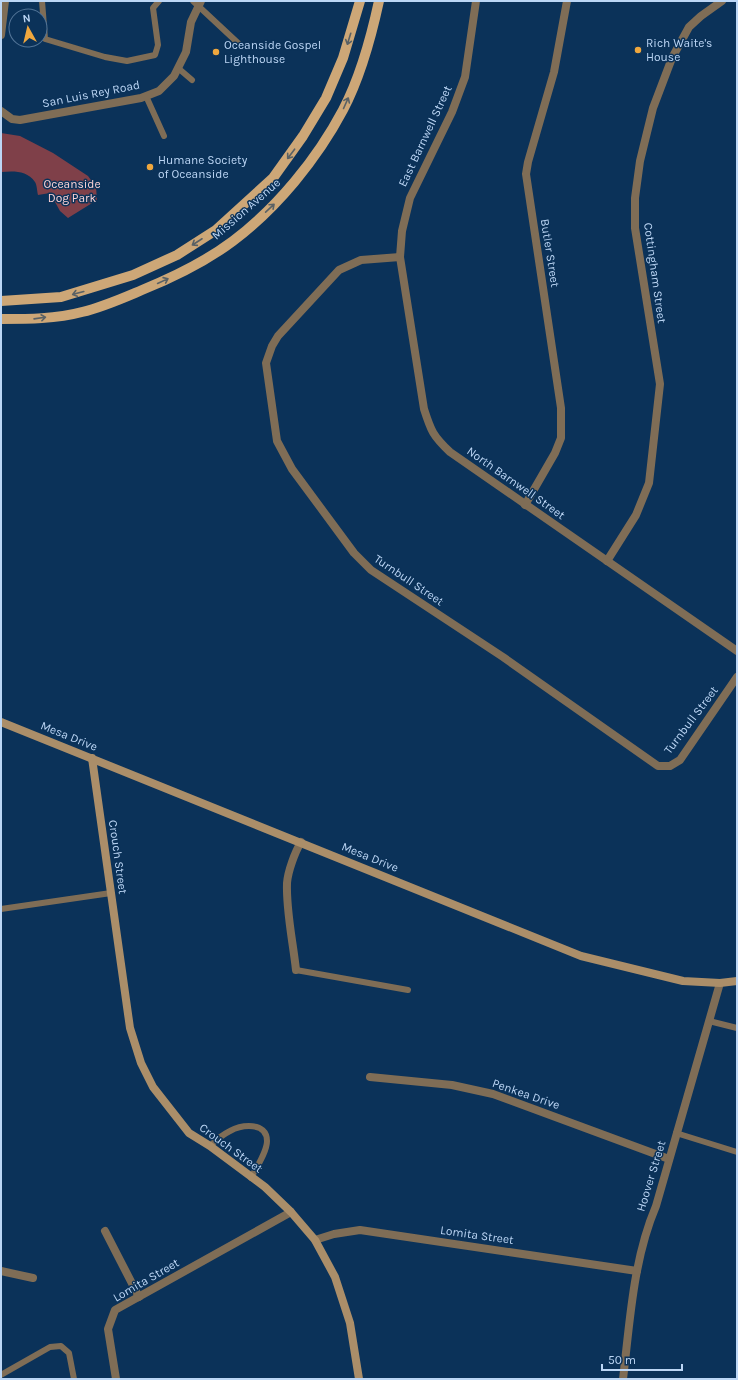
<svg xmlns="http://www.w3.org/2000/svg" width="738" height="1380" font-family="Karla,sans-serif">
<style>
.green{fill:#7f4049}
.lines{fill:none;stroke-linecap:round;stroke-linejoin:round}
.lane{stroke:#7f6d56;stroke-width:6}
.street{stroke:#7f6d56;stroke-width:8}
.secondary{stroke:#ab8e69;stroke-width:8}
.primary{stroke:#cda777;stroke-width:10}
.oneway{stroke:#596165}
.poi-dot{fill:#efa73e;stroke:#0b3259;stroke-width:1.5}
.labels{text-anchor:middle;stroke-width:3;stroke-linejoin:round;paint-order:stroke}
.poi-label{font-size:12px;fill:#bcd6f5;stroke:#0b3259;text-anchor:start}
.street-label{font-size:12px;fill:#bcd6f5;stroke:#0b3259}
.park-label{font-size:12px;fill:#fed3d6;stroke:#0b3259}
</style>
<rect width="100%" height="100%" fill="#0b3259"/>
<path class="green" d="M1,133L20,136L53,153L88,176L96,187L97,200L68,218L60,211L50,193L38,195C37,191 37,185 35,182C27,170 13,171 1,172Z"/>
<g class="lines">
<g class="lane">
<path d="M42,1L45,39L105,57L127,61L155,55L158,45L153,8L159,1"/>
<path d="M193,1L238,43"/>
<path d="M178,68L192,80"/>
<path d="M146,96L164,136"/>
<path d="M1,909L111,893"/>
<path d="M296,970L408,990"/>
<path d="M709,1021L737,1028"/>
<path d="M676,1133L737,1152"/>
<path d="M210,1146C216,1140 222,1135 230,1131C241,1125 267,1121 267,1141C267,1152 256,1168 251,1178"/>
<path d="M1,1375L50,1347L61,1346L69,1353L74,1379"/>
</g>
<g class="street">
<path d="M476,1L465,77L452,112L410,198L402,231L400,257L424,409C431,431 433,436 450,452L737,651"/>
<path d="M1,35L5,1"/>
<path d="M1,111L12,119L20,120L141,98L159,91L174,76L186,52L191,22L201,1"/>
<path d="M400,257L361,260L339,270L278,336L272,346L266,363L277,441L292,469L354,553L371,570L503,657L658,766H670L680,760L737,677"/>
<path d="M525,505L555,453L561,438V408L526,174L528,162L554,72L567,1"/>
<path d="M607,561L636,515L649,483L660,384L635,228V198L640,161L653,108L672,58L689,27L701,16L722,1"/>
<path d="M296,970C293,942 286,911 287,883C288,871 295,852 301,842"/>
<path d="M370,1077L452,1085L493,1094L669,1159"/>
<path d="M105,1231L139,1297"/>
<path d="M315,1240L334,1234L360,1230L637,1271"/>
<path d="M1,1271L33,1278"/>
<path d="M116,1379L108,1329L115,1310L291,1212"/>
<path d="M623,1379C630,1321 633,1260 656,1206L720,983"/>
</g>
<g class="secondary">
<path d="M1,722L581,956L683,981L720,983L737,981"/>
<path d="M92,758L130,1028L141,1063L153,1087L189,1133L210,1146L265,1187L291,1212L315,1240L335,1277L350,1323L359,1379"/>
</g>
<g class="primary">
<path d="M1,301L61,297L133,275L177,255L216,230L273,178L303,136L326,98L343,58L360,1"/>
<path d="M1,319C28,319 56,319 82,312C103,307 123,298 142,290C174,277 205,262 233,241C277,208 317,159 343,110C361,76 371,38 379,1"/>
</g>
</g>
<defs><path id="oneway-shaft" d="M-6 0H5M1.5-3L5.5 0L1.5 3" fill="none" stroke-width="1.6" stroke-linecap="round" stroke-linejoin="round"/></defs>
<g class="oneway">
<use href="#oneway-shaft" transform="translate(349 39) rotate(107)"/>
<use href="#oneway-shaft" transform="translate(346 103) rotate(-66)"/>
<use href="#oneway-shaft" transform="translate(291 154) rotate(127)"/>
<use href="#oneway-shaft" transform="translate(270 208) rotate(-43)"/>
<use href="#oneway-shaft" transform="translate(197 242) rotate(147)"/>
<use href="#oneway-shaft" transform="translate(163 281) rotate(-25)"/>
<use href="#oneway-shaft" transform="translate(78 293) rotate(165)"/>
<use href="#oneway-shaft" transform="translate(40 318) rotate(-8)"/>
</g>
<g class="poi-dot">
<circle cx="638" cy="50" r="4"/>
<circle cx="216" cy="52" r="4"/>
<circle cx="150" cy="167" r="4"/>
</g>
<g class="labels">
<g class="poi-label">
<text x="646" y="47">Rich Waite's<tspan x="646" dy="14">House</tspan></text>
<text x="224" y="49">Oceanside Gospel<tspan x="224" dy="14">Lighthouse</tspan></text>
<text x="158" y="164">Humane Society<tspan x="158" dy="14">of Oceanside</tspan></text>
</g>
<g class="street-label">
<text transform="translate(91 94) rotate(-11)" y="4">San Luis Rey Road</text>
<text transform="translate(425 136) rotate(-65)" y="4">East Barnwell Street</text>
<text transform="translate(246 209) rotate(-41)" y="4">Mission Avenue</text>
<text transform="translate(550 253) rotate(81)" y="4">Butler Street</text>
<text transform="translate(655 273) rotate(82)" y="4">Cottingham Street</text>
<text transform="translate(516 483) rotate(35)" y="4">North Barnwell Street</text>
<text transform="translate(409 580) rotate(34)" y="4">Turnbull Street</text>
<text transform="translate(691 720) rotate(-53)" y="4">Turnbull Street</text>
<text transform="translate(69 736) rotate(22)" y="4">Mesa Drive</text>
<text transform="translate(118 857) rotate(82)" y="4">Crouch Street</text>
<text transform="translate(370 857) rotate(22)" y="4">Mesa Drive</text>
<text transform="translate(526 1094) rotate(19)" y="4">Penkea Drive</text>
<text transform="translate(231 1148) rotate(36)" y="4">Crouch Street</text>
<text transform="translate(651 1176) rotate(-73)" y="4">Hoover Street</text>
<text transform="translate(477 1235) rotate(8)" y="4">Lomita Street</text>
<text transform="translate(146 1280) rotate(-30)" y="4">Lomita Street</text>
</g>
<g class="park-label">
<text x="72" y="188">Oceanside<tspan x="72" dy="14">Dog Park</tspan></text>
</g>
</g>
<rect width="738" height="1380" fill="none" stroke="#bcd6f5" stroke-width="4"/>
<g transform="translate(28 28) rotate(352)"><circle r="19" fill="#0b3259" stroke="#527497"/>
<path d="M0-3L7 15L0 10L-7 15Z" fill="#efa73e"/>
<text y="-6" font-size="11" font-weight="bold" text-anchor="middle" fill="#bcd6f5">N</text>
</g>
<path d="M602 1364v6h80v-6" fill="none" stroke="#bcd6f5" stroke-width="2"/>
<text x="608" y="1364" font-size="12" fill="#bcd6f5" stroke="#0b3259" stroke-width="3" paint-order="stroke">50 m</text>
</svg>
